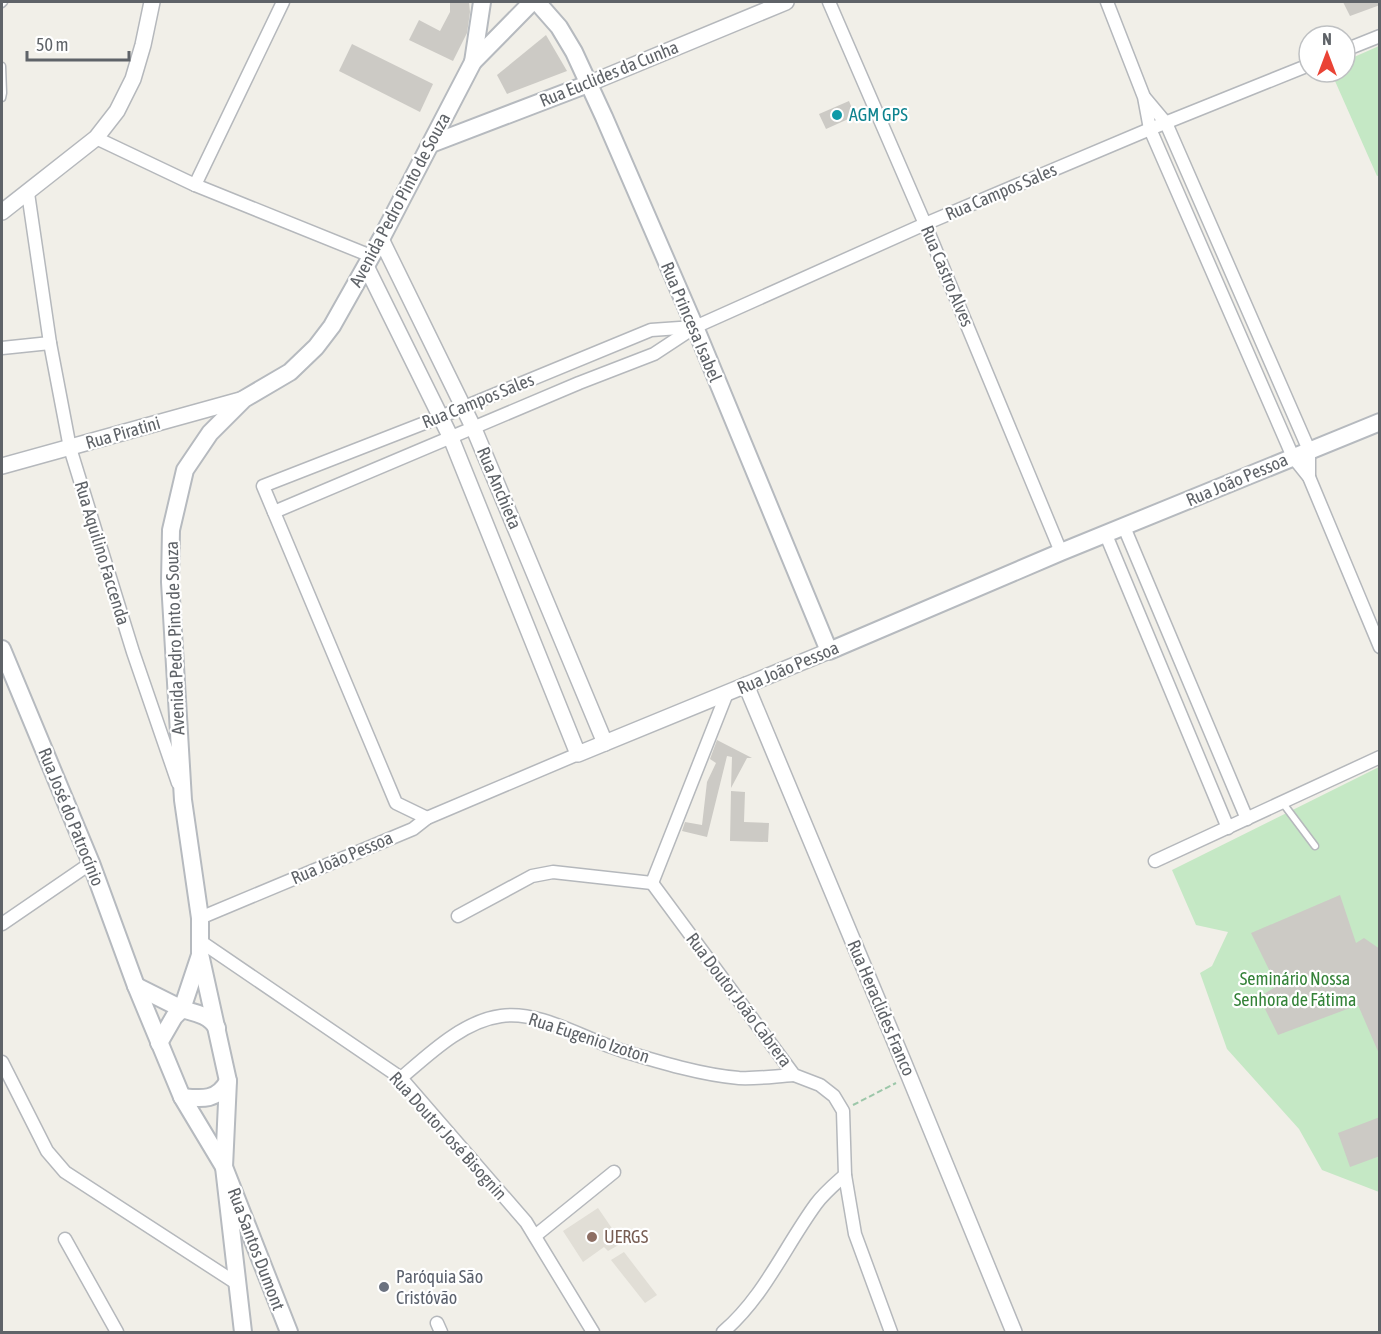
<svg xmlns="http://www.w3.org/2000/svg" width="1381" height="1334" font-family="'Asap Condensed',sans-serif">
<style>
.education{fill:#e1ded6}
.green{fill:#c5e8c5}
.building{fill:#cccac5}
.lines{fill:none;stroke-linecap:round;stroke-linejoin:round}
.service-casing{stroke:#b5b8bc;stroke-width:9}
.minor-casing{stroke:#b5b8bc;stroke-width:15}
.tertiary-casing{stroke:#b5b8bc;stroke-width:18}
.secondary-casing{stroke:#b6babf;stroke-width:20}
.path{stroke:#9cc7a9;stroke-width:2;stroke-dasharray:6 3;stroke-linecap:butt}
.service{stroke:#fff;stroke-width:6}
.minor{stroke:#fff;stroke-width:12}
.tertiary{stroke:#fff;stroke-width:15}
.secondary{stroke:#fff;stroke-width:16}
.culture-dot{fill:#0f9aa8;stroke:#fff;stroke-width:2}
.education-dot{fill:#8d6e63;stroke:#fff;stroke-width:2}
.worship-dot{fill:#6b7280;stroke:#fff;stroke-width:2}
.labels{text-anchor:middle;stroke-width:4.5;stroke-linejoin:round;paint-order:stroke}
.street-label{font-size:18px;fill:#5f6368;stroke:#fff}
.culture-label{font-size:18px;fill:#0d838f;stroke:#fff;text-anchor:start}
.park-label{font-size:18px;fill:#348238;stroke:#fff}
.education-label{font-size:18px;fill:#785e54;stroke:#fff;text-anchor:start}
.worship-label{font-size:18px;fill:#5b616d;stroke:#fff;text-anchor:start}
</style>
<rect width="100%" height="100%" fill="#f1efe8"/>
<g class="education">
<path d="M598,1208L622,1243L608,1251L604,1247L583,1262L563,1231Z"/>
<path d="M624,1252L657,1295L645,1303L611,1260Z"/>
</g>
<g class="green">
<path d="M1379,46L1380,175L1377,176L1331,72H1345V61Z"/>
<path d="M1379,767V1192L1322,1170L1299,1129L1227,1049L1200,973L1212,966L1228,932L1196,925L1172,870Z"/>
</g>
<g class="building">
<path d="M450,2H469L470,12L467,33L453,61L409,40L419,20L440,31L450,12Z"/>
<path d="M1343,2H1380V5L1350,16Z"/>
<path d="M546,35L567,71L507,94L497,75Z"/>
<path d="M352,44L433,84L420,112L339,71Z"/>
<path d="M849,101L855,116L826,129L819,114Z"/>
<path d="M717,740L752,758H747L731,788L732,757L727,756L707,837L682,831L685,822L702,825L707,782L716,763L710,759Z"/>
<path d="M731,791L745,792L744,822L769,823L768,842L730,841Z"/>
<path d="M1340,895L1356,943L1364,938L1380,949V1056L1358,1005L1278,1035L1259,997L1277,986L1251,933Z"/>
<path d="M1380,1117V1156L1350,1167L1338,1133Z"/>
</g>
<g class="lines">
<g class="service-casing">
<g id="service">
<path d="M2,4L4,2"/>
<path d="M2,66L3,93L2,98"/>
<path d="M1282,802L1315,846"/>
</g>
</g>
<g class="minor-casing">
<g id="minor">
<path d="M829,2L925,224L1061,552"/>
<path d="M1107,2L1144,97L1150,129L1293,457L1309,477L1380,647"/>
<path d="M1345,50L1380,36"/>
<path d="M1145,98L1166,123L1309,450V477"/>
<path d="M96,138L195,185L371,256"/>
<path d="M195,185L283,2"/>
<path d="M28,193L50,343L70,448L133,652L178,783"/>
<path d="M2,348L50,343"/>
<path d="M274,512L579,383L654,354L695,327L925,224L1150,129L1309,65"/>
<path d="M1124,527L1247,819"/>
<path d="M1106,535L1228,828"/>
<path d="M427,818L396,803L263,486L440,417L651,330L694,327"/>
<path d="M1155,861L1380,757"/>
<path d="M652,883L794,1075L820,1085L834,1096L843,1111L845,1175L855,1234L891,1332"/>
<path d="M652,883L727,693"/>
<path d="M458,916L532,876L553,872L652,883"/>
<path d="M200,918L413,829L427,818L578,754"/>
<path d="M2,924L91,863"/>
<path d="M200,941L401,1078L526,1222L593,1332"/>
<path d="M2,1062L47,1151L65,1172L236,1283"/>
<path d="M401,1078C429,1054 463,1021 501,1016C540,1010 586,1040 623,1051C659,1062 702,1075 739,1078C757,1079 776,1076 794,1075"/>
<path d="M535,1236L614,1172"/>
<path d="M65,1239L117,1332"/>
<path d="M437,1323L441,1332"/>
<path d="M723,1332C764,1297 784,1248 816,1204C824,1193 835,1184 845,1175"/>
</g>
</g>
<g class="tertiary-casing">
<g id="tertiary">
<path d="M588,84L786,2"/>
<path d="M2,212L96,138L117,111L133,79L143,45L152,2"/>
<path d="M381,239L474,429L605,743"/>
<path d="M366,266L451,438L578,754L829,651"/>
<path d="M2,466L244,399"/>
<path d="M746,685L903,1061L1014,1332"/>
</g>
</g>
<g class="secondary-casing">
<g id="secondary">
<path d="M537,2L559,27L574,52L604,117L695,327L829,651L1061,552L1380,422"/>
<path d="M473,62L482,2"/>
<path d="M431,144L588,84"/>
<path d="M2,649L91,863L136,986L182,1097L224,1167L289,1332"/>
<path d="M136,986L182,1009L200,955"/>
<path d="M159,1043L174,1017L182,1009C196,1013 209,1015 217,1028"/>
<path d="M182,1097C202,1099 217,1101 228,1081"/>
<path d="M243,1332L224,1167L228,1081L200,954V918L183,800L170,582L171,530L185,470L210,433L244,399L290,372L316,347L332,326L381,239L473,62L532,2"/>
</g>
</g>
<path class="path" d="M853,1105L896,1083"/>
<use href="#service" class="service"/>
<use href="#minor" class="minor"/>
<use href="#tertiary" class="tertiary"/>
<use href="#secondary" class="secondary"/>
</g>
<circle class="culture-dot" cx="837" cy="115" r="6"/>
<circle class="education-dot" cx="592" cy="1237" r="6"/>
<circle class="worship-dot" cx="384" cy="1287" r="6"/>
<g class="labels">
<g class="street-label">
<text transform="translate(609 74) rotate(-22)" y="6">Rua Euclides da Cunha</text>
<text transform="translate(1001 192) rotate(-23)" y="6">Rua Campos Sales</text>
<text transform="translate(400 200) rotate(-62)" y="6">Avenida Pedro Pinto de Souza</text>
<text transform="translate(947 276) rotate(67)" y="6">Rua Castro Alves</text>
<text transform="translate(691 322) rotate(67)" y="6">Rua Princesa Isabel</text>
<text transform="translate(478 401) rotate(-22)" y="6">Rua Campos Sales</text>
<text transform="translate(123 433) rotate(-16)" y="6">Rua Piratini</text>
<text transform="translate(1237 480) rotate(-23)" y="6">Rua João Pessoa</text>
<text transform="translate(499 488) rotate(67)" y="6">Rua Anchieta</text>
<text transform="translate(102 553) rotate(73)" y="6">Rua Aquilino Faccenda</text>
<text transform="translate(175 638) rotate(-92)" y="6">Avenida Pedro Pinto de Souza</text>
<text transform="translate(788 668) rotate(-23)" y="6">Rua João Pessoa</text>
<text transform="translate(71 817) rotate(68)" y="6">Rua José do Patrocínio</text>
<text transform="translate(342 858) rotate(-23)" y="6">Rua João Pessoa</text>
<text transform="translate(739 1000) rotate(53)" y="6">Rua Doutor João Cabrera</text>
<text transform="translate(881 1008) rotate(67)" y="6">Rua Heraclides Franco</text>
<text transform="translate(589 1038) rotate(18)" y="6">Rua Eugenio Izoton</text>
<text transform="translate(448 1136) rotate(48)" y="6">Rua Doutor José Bisognin</text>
<text transform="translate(256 1249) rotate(69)" y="6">Rua Santos Dumont</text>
</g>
<g class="culture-label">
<text x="849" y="121">AGM GPS</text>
</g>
<g class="park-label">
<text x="1295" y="985">Seminário Nossa<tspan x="1295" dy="21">Senhora de Fátima</tspan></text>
</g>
<g class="education-label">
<text x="604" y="1243">UERGS</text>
</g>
<g class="worship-label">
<text x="396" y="1283">Paróquia São<tspan x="396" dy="21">Cristóvão</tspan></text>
</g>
</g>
<rect width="1381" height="1334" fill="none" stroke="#5f6368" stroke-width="6"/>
<g transform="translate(1327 54)"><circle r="28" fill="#ffffff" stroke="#bfc1c3" stroke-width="1.5"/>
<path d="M0-4.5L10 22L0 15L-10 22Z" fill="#ea4335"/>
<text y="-9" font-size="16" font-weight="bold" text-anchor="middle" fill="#5f6368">N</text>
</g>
<path d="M27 51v9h102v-9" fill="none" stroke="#5f6368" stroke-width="3"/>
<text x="36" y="51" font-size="18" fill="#5f6368" stroke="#ffffff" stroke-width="4.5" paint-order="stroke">50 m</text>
</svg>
